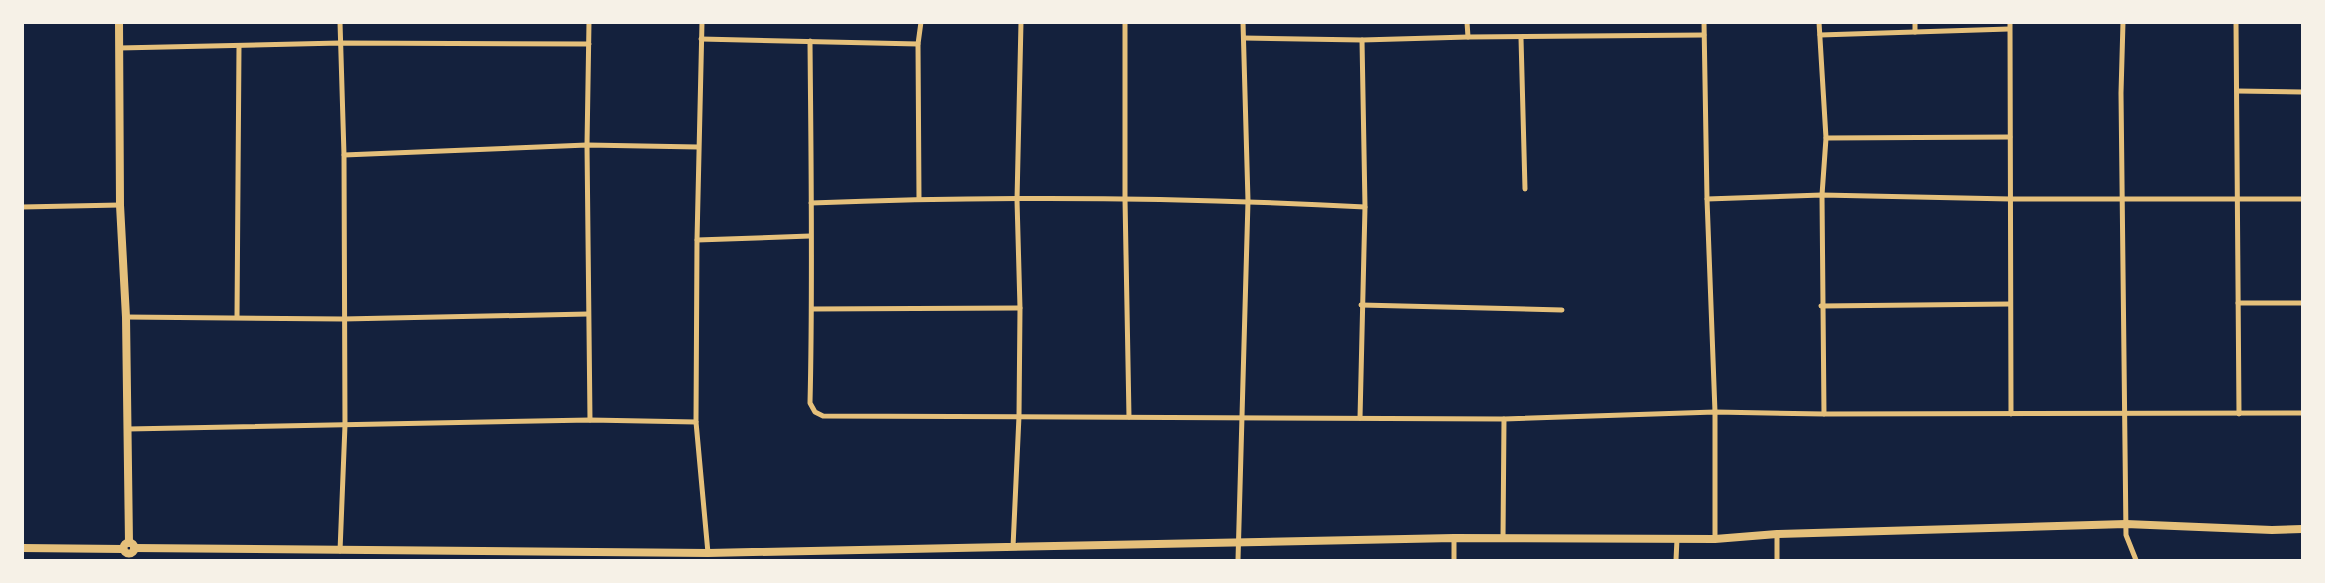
<svg xmlns="http://www.w3.org/2000/svg" width="2325" height="583" font-family="'Work Sans',sans-serif">
<style>
.lines{fill:none;stroke-linecap:round;stroke-linejoin:round}
.minor{stroke:#e5c07b;stroke-width:5}
.tertiary{stroke:#e5c07b;stroke-width:8}
</style>
<rect width="100%" height="100%" fill="#14213d"/>
<g class="lines">
<g class="minor">
<path d="M589,22L587,145L590,420"/>
<path d="M702,22L697,240L696,422L708,553"/>
<path d="M1125,22V199L1129,417"/>
<path d="M1467,22L1468,37"/>
<path d="M1704,22L1707,199L1715,412V539"/>
<path d="M1819,22L1826,138L1822,195L1824,414"/>
<path d="M2010,22L2011,414"/>
<path d="M2123,22L2121,93L2126,535L2136,560"/>
<path d="M2236,22L2239,414"/>
<path d="M1915,32V22"/>
<path d="M1820,35L2009,29"/>
<path d="M1244,38L1362,40L1468,37L1704,35"/>
<path d="M1521,38L1525,189"/>
<path d="M701,39L918,44"/>
<path d="M810,41C811,161 813,282 810,403L815,412L823,416L1504,419L1715,412L1824,414L2302,413"/>
<path d="M119,48L340,43L589,44"/>
<path d="M2237,91L2302,92"/>
<path d="M1826,138L2010,137"/>
<path d="M344,155L587,145L698,147"/>
<path d="M919,199L918,44L921,22"/>
<path d="M1707,199L1822,195L2010,199H2302"/>
<path d="M811,203C995,196 1181,197 1365,207"/>
<path d="M22,207L120,205"/>
<path d="M697,240L810,236"/>
<path d="M2238,303H2302"/>
<path d="M1361,305L1562,310"/>
<path d="M1821,306L2010,304"/>
<path d="M812,309L1020,308"/>
<path d="M126,317L343,319L588,314"/>
<path d="M237,317L239,46"/>
<path d="M1360,418L1365,207L1362,40"/>
<path d="M128,429L590,420L696,422"/>
<path d="M1777,534V560"/>
<path d="M1454,538V560"/>
<path d="M1503,539L1504,419"/>
<path d="M1013,547L1019,416L1020,308L1017,200L1021,22"/>
<path d="M340,551L345,425L344,155L340,22"/>
<path d="M1238,560L1248,201L1243,22"/>
<path d="M1676,560L1677,539"/>
</g>
<g class="tertiary">
<path d="M119,22L120,205L126,317L129,543"/>
<circle cx="129" cy="548" r="5.5"/>
<path d="M22,548L123,549"/>
<path d="M134,548L708,553L1454,538L1715,539L1777,534L2126,524L2272,530L2302,529"/>
</g>
</g>
<rect width="2325" height="583" fill="none" stroke="#f6f1e7" stroke-width="48"/>
</svg>
